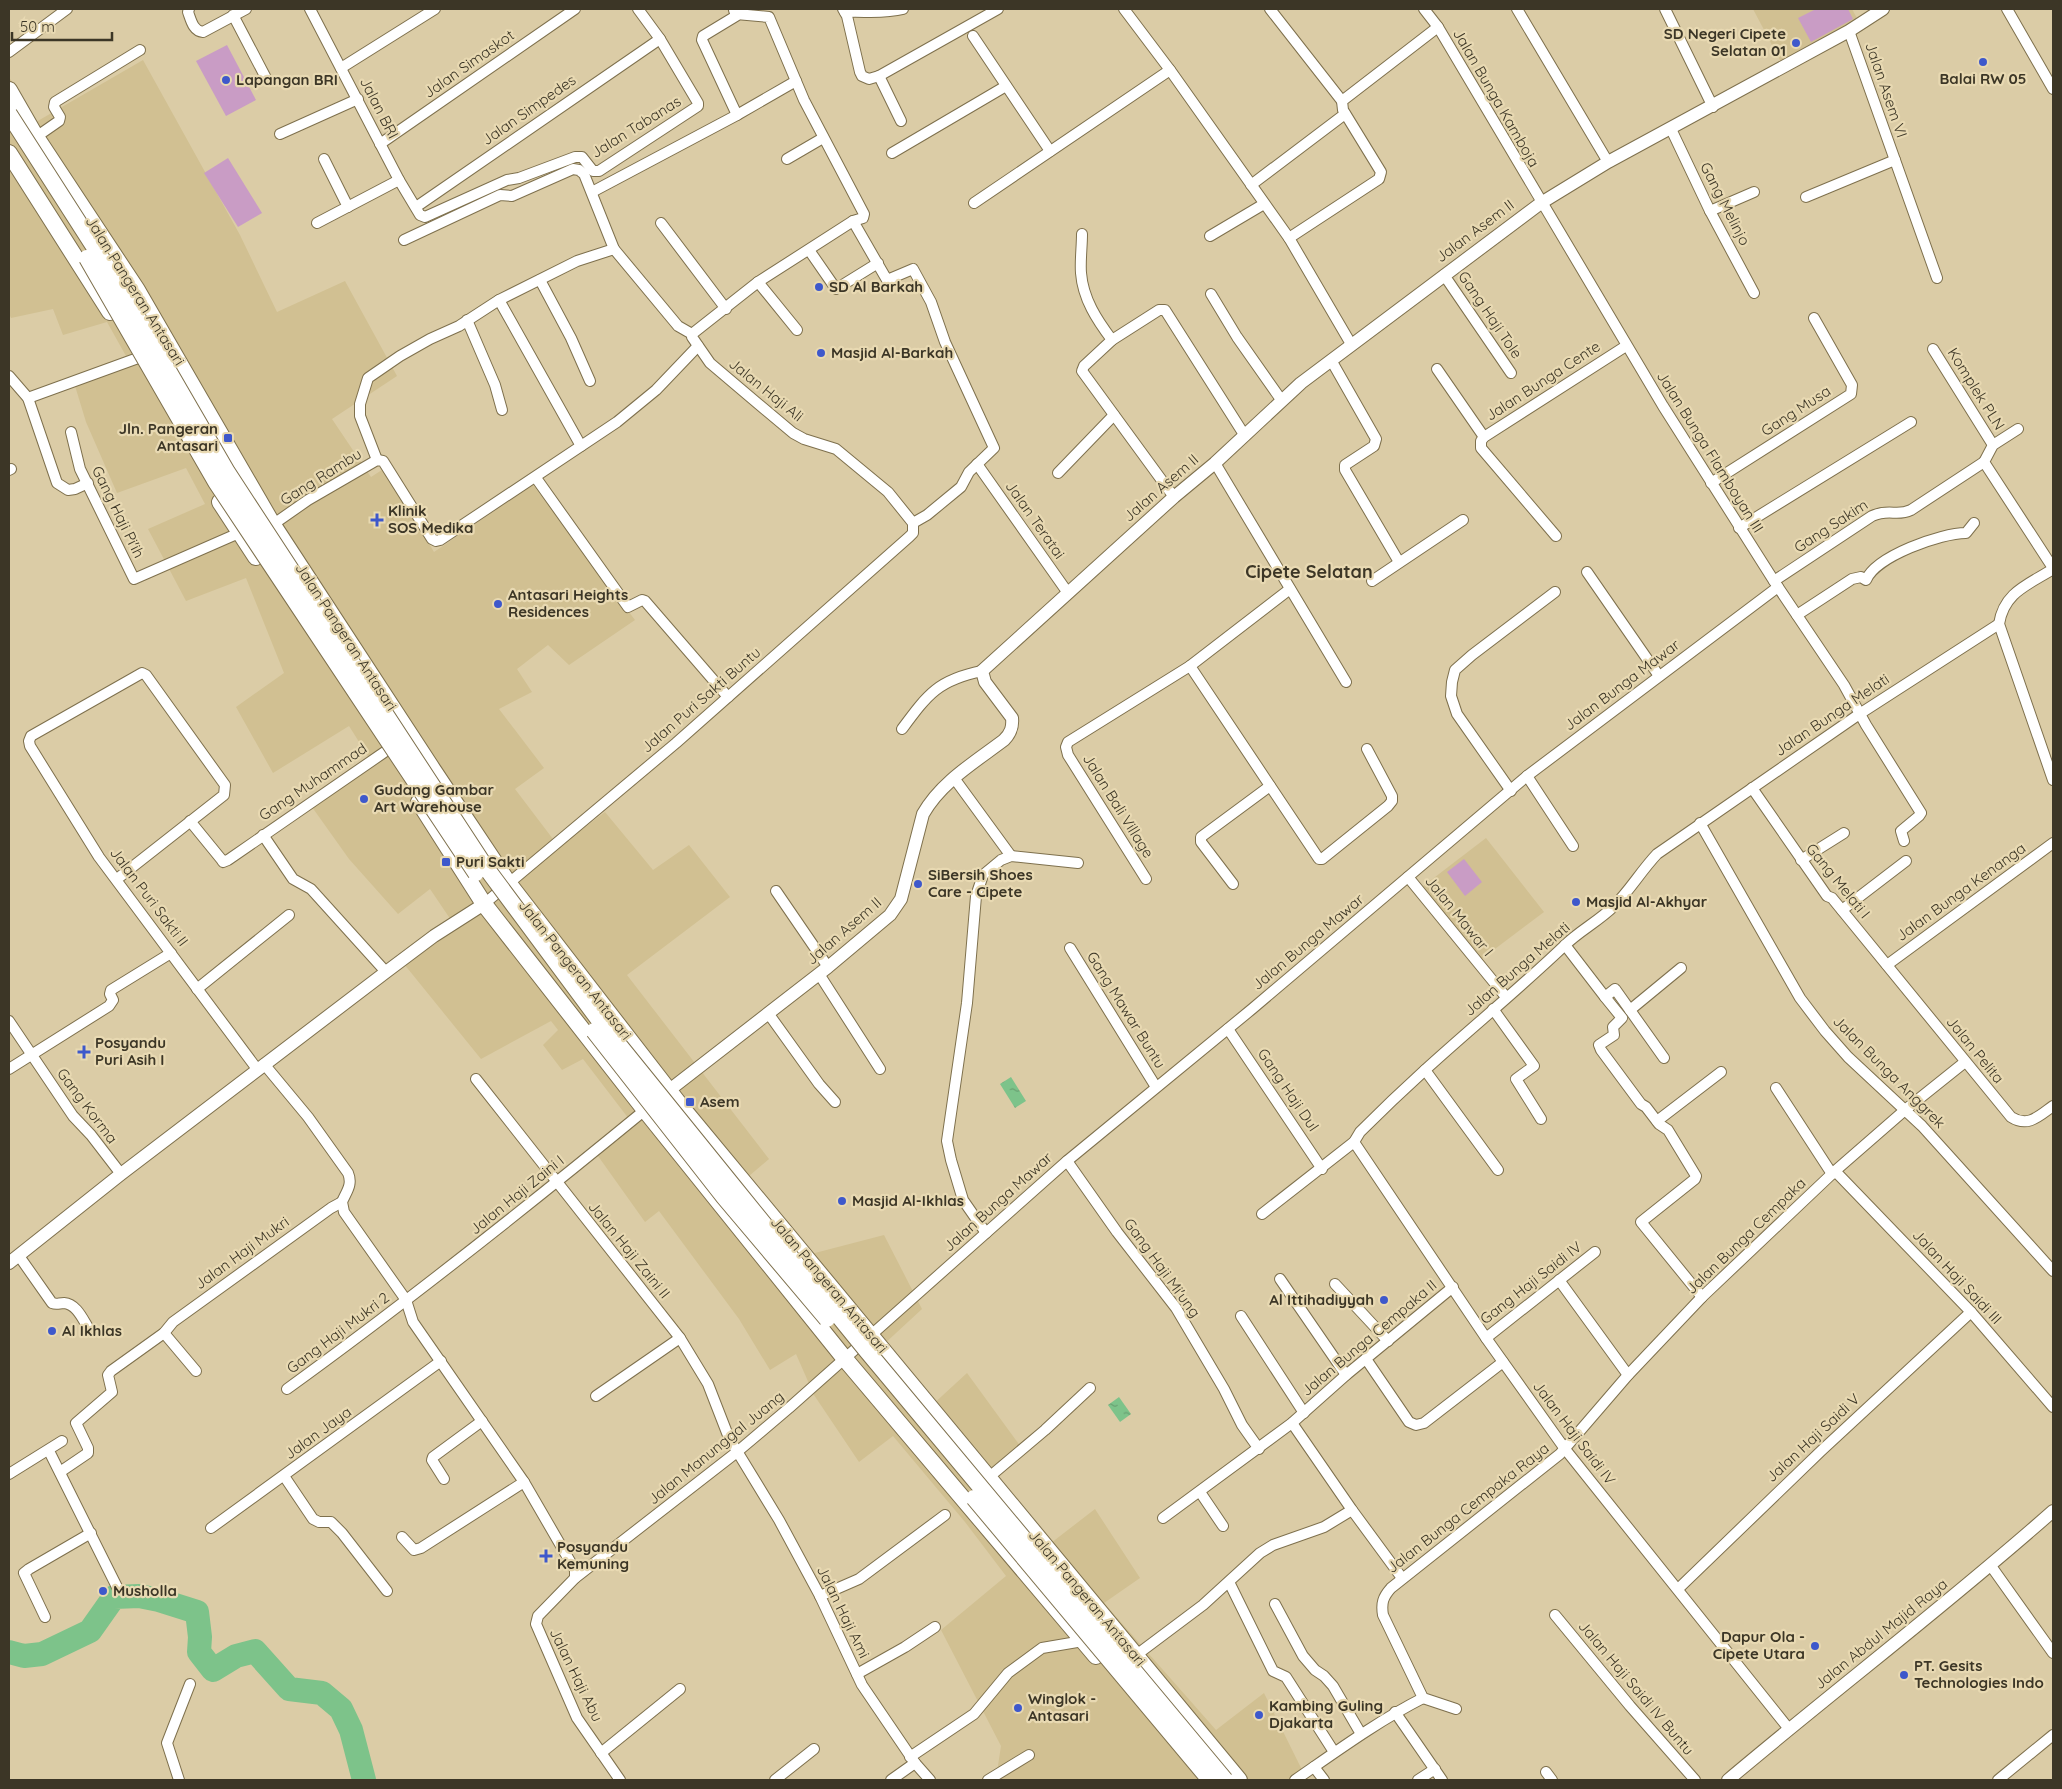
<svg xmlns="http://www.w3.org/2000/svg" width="2062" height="1789" font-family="Quicksand,sans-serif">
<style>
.built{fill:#d1c092}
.pitch{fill:#c99cc5}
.water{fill:url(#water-ripples)}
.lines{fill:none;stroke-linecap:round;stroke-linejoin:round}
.river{stroke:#7dc38a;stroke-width:24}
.minor-casing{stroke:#7e704d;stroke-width:12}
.tertiary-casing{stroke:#7e704d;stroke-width:14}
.primary-casing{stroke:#7e704d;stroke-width:18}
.minor{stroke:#fff;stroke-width:10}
.tertiary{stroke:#fff;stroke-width:12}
.primary{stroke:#fff;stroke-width:16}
.primary-bridge-casing{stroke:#7e704d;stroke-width:18;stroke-linecap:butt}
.primary-bridge{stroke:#fff;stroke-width:16}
.poi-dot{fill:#3e58cb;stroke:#e8d9b2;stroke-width:2}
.labels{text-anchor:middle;stroke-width:4.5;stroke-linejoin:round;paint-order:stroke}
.poi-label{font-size:15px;font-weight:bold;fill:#3c3626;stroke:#e8d9b2;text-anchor:start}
.street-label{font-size:15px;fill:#3c3626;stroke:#e8d9b2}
.quarter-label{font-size:18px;font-weight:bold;fill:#3c3626;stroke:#e8d9b2}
</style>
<defs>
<pattern id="water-ripples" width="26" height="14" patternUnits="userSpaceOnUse" patternTransform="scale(1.25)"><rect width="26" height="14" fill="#7dc38a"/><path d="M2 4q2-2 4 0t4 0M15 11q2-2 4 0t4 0" fill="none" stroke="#689f71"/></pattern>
</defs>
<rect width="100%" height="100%" fill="#dbcca6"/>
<g class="built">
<path d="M1753,9H1852L1859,22L1782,64Z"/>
<path d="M143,60L240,235L277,312L345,281L397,376L332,419L371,477L385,468L434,552L533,485L635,620L569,665L548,645L517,669L532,692L499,709L544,768L515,789L559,847L605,812L653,870L689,845L730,897L627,975L769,1159L749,1176L811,1254L884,1235L922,1309L882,1346L930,1407L967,1373L1021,1447L990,1472L1051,1543L1095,1509L1140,1578L1104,1603L1216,1730L1264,1693L1307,1780H1002L997,1772L1001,1746L941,1630L1006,1576L965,1522L893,1436L859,1462L814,1395L796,1354L770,1370L739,1319L659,1211L645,1222L598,1156L632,1123L583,1059L562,1070L543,1045L558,1030L551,1021L481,1059L404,964L453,923L430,889L398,914L349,859L312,807L373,764L349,726L273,773L236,707L284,673L246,578L186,601L148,529L205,504L186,468L117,493L86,422L72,376L126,356L107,322L63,335L53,309L11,318L9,314V77L36,122Z"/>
<path d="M1486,838L1544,912L1479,961L1422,887Z"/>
</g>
<g class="pitch">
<path d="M1816,9H1848L1853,19L1811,42L1798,18Z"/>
<path d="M227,45L256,100L226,116L196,61Z"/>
<path d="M228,158L262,213L238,227L204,173Z"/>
<path d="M1464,859L1482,882L1465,896L1447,872Z"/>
</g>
<g class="water">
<path d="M1011,1077L1026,1101L1015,1108L1000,1084Z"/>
<path d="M1119,1397L1131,1414L1120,1422L1108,1405Z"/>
</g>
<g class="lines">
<path class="river" d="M9,1652L24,1656L42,1654L90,1631L114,1597L139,1596L159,1600L197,1612L200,1637L199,1652L213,1670L236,1656L255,1651L289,1689L322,1693L341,1709L351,1730L364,1780"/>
<g class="minor-casing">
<g id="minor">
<path d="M189,9L188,12C191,20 193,31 203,32L246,9"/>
<path d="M310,9L399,180L420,215L425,217L507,180L519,178L575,157H582L593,171H599L698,106V103L660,39L638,9"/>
<path d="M843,9L847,16L860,72L862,76L869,79L879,76L998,9"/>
<path d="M1124,9L1170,70L1289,238L1351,344"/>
<path d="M1270,9L1342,101"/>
<path d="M1424,9L1438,27L1663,406L1774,581L1844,685L1866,725L1921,813L1919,816L1901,831L1904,841"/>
<path d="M1517,9L1608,162"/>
<path d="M1665,9L1713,107"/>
<path d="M2007,9L2053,89"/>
<path d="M845,12C865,11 884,14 903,9"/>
<path d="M736,14L769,17L804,100L864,214L863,218L853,221L758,282L692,334V337L710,363L756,402L793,433L804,439L836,449L888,492L913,523"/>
<path d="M233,15L266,78"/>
<path d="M1849,31L1937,278"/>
<path d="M973,36L1050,151"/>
<path d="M9,52L67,9"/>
<path d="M341,68L435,9"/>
<path d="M879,76L901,121"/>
<path d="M737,115L796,81"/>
<path d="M1671,129L1710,211L1754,293"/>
<path d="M280,134L358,99"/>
<path d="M36,137L59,121L60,117L54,107L55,102L140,50"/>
<path d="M380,144L575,9"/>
<path d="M892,153L1006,86"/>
<path d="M324,159L348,207"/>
<path d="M787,159L823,138"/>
<path d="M1251,185L1345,114"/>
<path d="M592,192L737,115L702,40L703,36L736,16L734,10"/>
<path d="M1806,197L1895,160"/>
<path d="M974,203L1170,70"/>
<path d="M416,207L660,39"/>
<path d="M1710,211L1754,192"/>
<path d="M853,221L887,280L913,269L931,302L945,342L994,448L969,472L961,487L927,515L913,523"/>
<path d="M317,223L399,180"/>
<path d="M661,223L726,309"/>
<path d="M1082,234C1082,247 1080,261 1081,273C1083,299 1097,320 1112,340"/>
<path d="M1210,236L1264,204"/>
<path d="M1289,238L1379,179L1381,172L1343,110L1342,101L1438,27"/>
<path d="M614,249L678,326L692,334"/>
<path d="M809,250L836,289L878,263"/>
<path d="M1444,275L1511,373"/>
<path d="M540,280L571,338L590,381"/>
<path d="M758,282L797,330"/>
<path d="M1211,294L1237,337L1282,401"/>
<path d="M499,300L581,446"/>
<path d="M467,320L495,385L502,410"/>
<path d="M1933,349L1993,445"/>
<path d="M1331,360L1376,439L1374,446L1345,465V470L1399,562"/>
<path d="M1437,369L1484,437"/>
<path d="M9,376L28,398L57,483L68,490L75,489L88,483"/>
<path d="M28,398L138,358"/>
<path d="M2018,429L1993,445L1984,462L2053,568"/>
<path d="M71,432L80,469L134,579L239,533"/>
<path d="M377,460L360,416V404L368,378L400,356L430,339L459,326L499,300L577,261L614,249L584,174L579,170L573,169L512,196L500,195L404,240"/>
<path d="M1215,463L1346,682"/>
<path d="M977,464L1068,593"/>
<path d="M9,470L11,469"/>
<path d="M1058,473L1114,415"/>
<path d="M536,478L628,607L642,600L645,601L728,697"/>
<path d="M1711,483L1851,394L1852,385L1814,318"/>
<path d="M1174,497L1082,371L1084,366L1112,340L1159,310H1165L1245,436"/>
<path d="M268,528L308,500L377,460L383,461L432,539L436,541L440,540L617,422L656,390L698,346"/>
<path d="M1739,528L1911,422"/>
<path d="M1556,536L1481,448V441L1484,437L1626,346"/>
<path d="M2053,569C2028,585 2004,592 1999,624L2053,780"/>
<path d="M1587,572L1659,676"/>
<path d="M1372,581L1463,520"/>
<path d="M1774,581L1872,516C1890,508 1896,517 1911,510L1984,462"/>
<path d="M1797,615L1852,579L1861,577L1866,580C1876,556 1941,533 1966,533L1974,523"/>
<path d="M1190,666L1319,859H1322L1388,806L1392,801V796L1367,749"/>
<path d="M902,729C928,694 938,680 982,671"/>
<path d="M1527,776L1573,846"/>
<path d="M954,778L1011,856"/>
<path d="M1752,788L1827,896L1832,898L2011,1117C2028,1128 2039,1116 2053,1106"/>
<path d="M1511,791L1457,714L1451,696L1452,682L1455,670L1472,655L1555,592"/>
<path d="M190,821L221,859L223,862L228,860L386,751"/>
<path d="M1700,823L1800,998L1825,1031L1848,1057L1922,1126L2053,1271"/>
<path d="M263,835L293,879L311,889L386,972"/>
<path d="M1801,860L1844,833"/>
<path d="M1408,877L1506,997"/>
<path d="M117,879L224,795L225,785L146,675L142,673L31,736L29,741L30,746L99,857L257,1069"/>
<path d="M1146,879L1068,755L1066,747L1068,742L1190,666L1290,589"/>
<path d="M1233,884L1201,842V837L1270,786"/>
<path d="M776,891L828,967"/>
<path d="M484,904L676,743L909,537L913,533V523"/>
<path d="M1842,910L1906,861"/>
<path d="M1565,945L1605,997L1615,989L1664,1058"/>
<path d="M1070,948L1156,1087"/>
<path d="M1887,965L2053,843"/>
<path d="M819,974L880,1069"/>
<path d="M197,989L289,915"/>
<path d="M1605,997L1622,1018L1613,1027L1614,1035L1599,1045L1601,1050L1641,1104L1646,1107L1659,1124L1668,1130L1696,1176L1695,1179L1641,1222L1702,1297"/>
<path d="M1493,1009L1534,1066L1516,1079L1541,1119"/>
<path d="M1630,1010L1681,968"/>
<path d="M768,1013L819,1084L835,1102"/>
<path d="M9,1021L73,1116L91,1135L121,1174"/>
<path d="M1228,1029L1322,1169"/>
<path d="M264,1064L308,1117L348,1173C353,1185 346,1192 342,1202L344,1212L406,1300L413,1322L524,1482L575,1570V1578"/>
<path d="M9,1069L109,1006L113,1000L110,994L111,990L171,953"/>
<path d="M1425,1070L1498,1170"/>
<path d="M476,1079L680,1338L708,1384L729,1438L779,1520L820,1596L862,1685L915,1763L930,1780"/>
<path d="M1776,1088L1832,1174"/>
<path d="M1657,1121L1721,1072"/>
<path d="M1354,1142L1486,1338L1565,1449L1789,1729"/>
<path d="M1067,1161L1117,1232L1176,1308L1224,1389L1242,1425L1259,1449"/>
<path d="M1835,1171L1971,1312L2053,1407"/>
<path d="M1262,1214L1354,1142L1360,1132C1381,1111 1403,1090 1425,1070C1471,1028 1519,989 1564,946C1579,931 1599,921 1614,906C1630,890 1641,871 1657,854L1861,713L1999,624"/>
<path d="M986,1233L963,1200L951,1160L947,1141L967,1003L976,896L983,875L1001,860L1011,856L1078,863"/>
<path d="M19,1256L52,1303C57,1305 59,1303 64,1303C77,1304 83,1320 89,1329"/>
<path d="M1280,1279L1346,1375"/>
<path d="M1559,1280L1628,1375"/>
<path d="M1335,1284L1388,1341"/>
<path d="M1241,1316L1304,1413"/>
<path d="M164,1333L196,1371"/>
<path d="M1486,1338L1595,1252"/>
<path d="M1366,1359L1409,1422L1416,1425L1424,1423L1503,1362"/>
<path d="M287,1389C410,1300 528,1206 645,1110"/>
<path d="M596,1396L680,1338"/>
<path d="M1292,1423L1352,1510L1402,1578"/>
<path d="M49,1451L118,1589"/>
<path d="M60,1472L88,1453V1448L76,1423L112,1392L108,1375L111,1371L164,1333L173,1322L331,1208L342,1202"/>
<path d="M9,1474L62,1441"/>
<path d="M284,1476L313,1519L319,1522H331L342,1533L387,1591"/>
<path d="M988,1478L1045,1430L1090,1388"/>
<path d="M444,1479L432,1460L433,1457L482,1421"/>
<path d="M1200,1492L1223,1526"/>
<path d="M1163,1518L1292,1423L1346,1375L1453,1287"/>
<path d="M211,1528L441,1361"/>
<path d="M402,1537L414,1550L421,1548L524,1482"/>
<path d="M1991,1566L2053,1653"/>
<path d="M1229,1582L1273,1671L1286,1677L1334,1752"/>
<path d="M1678,1589L1821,1451L1971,1312"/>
<path d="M820,1596L859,1579L945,1515"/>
<path d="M1275,1604L1303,1656L1315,1670L1324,1676L1333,1686L1361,1734"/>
<path d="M1555,1615L1630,1706L1695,1780"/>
<path d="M45,1617L24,1573L29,1569L91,1533"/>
<path d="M1135,1656L1203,1605L1260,1553L1273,1545L1324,1527L1352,1510"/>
<path d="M857,1674L905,1647L935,1627"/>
<path d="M1456,1709L1423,1698L1383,1615C1381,1603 1383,1597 1391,1588L1560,1454L1628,1375L1702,1297L1835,1171L1905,1110L1965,1062"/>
<path d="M1395,1712L1442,1780"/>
<path d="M601,1753L680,1689"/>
<path d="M910,1757L974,1714L1008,1673L1042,1648L1083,1641"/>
<path d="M1314,1767L1324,1780"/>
<path d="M1546,1772L1552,1780"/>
<path d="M179,1780L167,1743L190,1684"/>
<path d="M620,1780L577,1718L536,1624L538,1616L575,1578L737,1452L789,1408L1067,1161L1252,1009L1527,776L1778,587"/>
<path d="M775,1780L814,1749"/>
<path d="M891,1780L915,1763"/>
<path d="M988,1780L1029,1755"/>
<path d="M1295,1780C1337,1751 1378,1721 1423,1698"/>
<path d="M1418,1780L1435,1769"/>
<path d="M1998,1780L2053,1735"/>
</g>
</g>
<g class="tertiary-casing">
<g id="tertiary">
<path d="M663,1095L828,967L890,915L901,899L923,814C941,782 975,762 1004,740C1011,733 1013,727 1012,718L985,682L982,671L1174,497L1215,463L1301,383L1541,203L1608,162L1849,31L1883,9"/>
<path d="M9,1263L121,1174L386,972L434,936L484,904"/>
<path d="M1728,1780C1836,1689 1948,1604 2053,1511"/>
</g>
</g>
<g class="primary-casing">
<g id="primary">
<path d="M9,90L36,137L137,290L273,525L433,770L509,884L683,1109L1239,1780"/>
<path d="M9,153L110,312"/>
<path d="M220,502L256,557"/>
<path d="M419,802L484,904L645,1110L845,1359L1096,1656"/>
</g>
</g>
<use href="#minor" class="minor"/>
<use href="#tertiary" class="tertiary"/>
<use href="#primary" class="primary"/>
<g class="primary-bridge-casing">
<g id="primary-bridge">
<path d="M9,114L118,284L227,472L484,865L602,1024L733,1186L867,1351L1225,1780"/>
<path d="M87,258L216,482L476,873"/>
<path d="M594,1031L724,1197L827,1319"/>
<path d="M974,1498L1210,1780"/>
</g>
</g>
<use href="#primary-bridge" class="primary-bridge"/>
</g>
<g class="poi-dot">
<circle cx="1796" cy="43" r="5"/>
<circle cx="1983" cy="62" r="5"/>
<circle cx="226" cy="80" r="5"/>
<circle cx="819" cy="287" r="5"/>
<circle cx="821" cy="353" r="5"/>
<rect x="223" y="433" width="10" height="10" rx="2.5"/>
<path d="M374.5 512.5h5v5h5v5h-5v5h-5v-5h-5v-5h5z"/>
<circle cx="498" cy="604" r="5"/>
<circle cx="364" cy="799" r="5"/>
<rect x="441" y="857" width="10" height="10" rx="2.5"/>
<circle cx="918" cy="884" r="5"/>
<circle cx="1576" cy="902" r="5"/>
<path d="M81.5 1044.5h5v5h5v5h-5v5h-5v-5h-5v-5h5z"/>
<rect x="685" y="1097" width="10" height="10" rx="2.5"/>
<circle cx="842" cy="1201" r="5"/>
<circle cx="1384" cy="1300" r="5"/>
<circle cx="52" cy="1331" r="5"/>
<path d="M543.5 1548.5h5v5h5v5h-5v5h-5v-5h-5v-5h5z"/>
<circle cx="103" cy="1591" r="5"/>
<circle cx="1815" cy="1646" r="5"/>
<circle cx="1904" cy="1675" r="5"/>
<circle cx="1018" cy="1708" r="5"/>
<circle cx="1259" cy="1715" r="5"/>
</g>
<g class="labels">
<g class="poi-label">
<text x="1786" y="39" text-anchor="end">SD Negeri Cipete<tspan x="1786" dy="17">Selatan 01</tspan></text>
<text x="1983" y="84" text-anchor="middle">Balai RW 05</text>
<text x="236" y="85">Lapangan BRI</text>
<text x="829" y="292">SD Al Barkah</text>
<text x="831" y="358">Masjid Al-Barkah</text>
<text x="218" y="434" text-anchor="end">Jln. Pangeran<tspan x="218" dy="17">Antasari</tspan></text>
<text x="388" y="516">Klinik<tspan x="388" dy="17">SOS Medika</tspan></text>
<text x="508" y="600">Antasari Heights<tspan x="508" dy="17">Residences</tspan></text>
<text x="374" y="795">Gudang Gambar<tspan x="374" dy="17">Art Warehouse</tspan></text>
<text x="456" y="867">Puri Sakti</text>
<text x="928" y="880">SiBersih Shoes<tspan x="928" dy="17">Care - Cipete</tspan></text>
<text x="1586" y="907">Masjid Al-Akhyar</text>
<text x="95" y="1048">Posyandu<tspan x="95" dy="17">Puri Asih I</tspan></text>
<text x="700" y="1107">Asem</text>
<text x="852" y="1206">Masjid Al-Ikhlas</text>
<text x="1374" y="1305" text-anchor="end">Al Ittihadiyyah</text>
<text x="62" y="1336">Al Ikhlas</text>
<text x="557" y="1552">Posyandu<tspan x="557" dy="17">Kemuning</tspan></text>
<text x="113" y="1596">Musholla</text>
<text x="1805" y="1642" text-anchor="end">Dapur Ola -<tspan x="1805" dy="17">Cipete Utara</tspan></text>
<text x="1914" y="1671">PT. Gesits<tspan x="1914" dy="17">Technologies Indo</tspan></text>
<text x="1028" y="1704">Winglok -<tspan x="1028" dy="17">Antasari</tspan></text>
<text x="1269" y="1711">Kambing Guling<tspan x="1269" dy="17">Djakarta</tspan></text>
</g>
<g class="street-label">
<text transform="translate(469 64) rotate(-35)" y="5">Jalan Simaskot</text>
<text transform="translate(1886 90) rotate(71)" y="5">Jalan Asem VI</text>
<text transform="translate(1496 98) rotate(60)" y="5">Jalan Bunga Kamboja</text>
<text transform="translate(379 108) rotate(63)" y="5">Jalan BRI</text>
<text transform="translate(529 110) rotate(-35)" y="5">Jalan Simpedes</text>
<text transform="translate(636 127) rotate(-32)" y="5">Jalan Tabanas</text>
<text transform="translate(1725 204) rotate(63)" y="5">Gang Melinjo</text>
<text transform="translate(1475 231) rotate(-37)" y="5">Jalan Asem II</text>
<text transform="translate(135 291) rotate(58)" y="5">Jalan Pangeran Antasari</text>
<text transform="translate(1490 315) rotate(56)" y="5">Gang Haji Tole</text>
<text transform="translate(1543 381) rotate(-33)" y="5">Jalan Bunga Cente</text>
<text transform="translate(1976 389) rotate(58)" y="5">Komplek PLN</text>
<text transform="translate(766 390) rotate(39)" y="5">Jalan Haji Ali</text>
<text transform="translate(1796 411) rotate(-33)" y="5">Gang Musa</text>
<text transform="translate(1710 452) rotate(58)" y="5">Jalan Bunga Flamboyan III</text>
<text transform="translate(321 477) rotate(-32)" y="5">Gang Rambu</text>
<text transform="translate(1161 488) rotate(-41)" y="5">Jalan Asem II</text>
<text transform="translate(118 512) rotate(64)" y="5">Gang Haji Pi'ih</text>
<text transform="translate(1035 520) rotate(55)" y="5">Jalan Teratai</text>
<text transform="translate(1831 526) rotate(-33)" y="5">Gang Sakim</text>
<text transform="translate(346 637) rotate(57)" y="5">Jalan Pangeran Antasari</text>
<text transform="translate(1622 685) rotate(-37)" y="5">Jalan Bunga Mawar</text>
<text transform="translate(701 700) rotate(-41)" y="5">Jalan Puri Sakti Buntu</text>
<text transform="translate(1832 715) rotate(-34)" y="5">Jalan Bunga Melati</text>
<text transform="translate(313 782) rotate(-34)" y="5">Gang Muhammad</text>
<text transform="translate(1118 806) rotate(58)" y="5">Jalan Bali Village</text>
<text transform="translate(1838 881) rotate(51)" y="5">Gang Melati I</text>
<text transform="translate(1961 892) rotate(-36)" y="5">Jalan Bunga Kenanga</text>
<text transform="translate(149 897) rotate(53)" y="5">Jalan Puri Sakti II</text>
<text transform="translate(1459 916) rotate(51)" y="5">Jalan Mawar I</text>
<text transform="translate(844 931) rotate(-41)" y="5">Jalan Asem II</text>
<text transform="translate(1308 942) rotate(-40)" y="5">Jalan Bunga Mawar</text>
<text transform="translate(1517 969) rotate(-41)" y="5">Jalan Bunga Melati</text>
<text transform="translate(575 970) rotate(52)" y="5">Jalan Pangeran Antasari</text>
<text transform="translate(1126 1010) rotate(58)" y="5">Gang Mawar Buntu</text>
<text transform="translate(1975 1050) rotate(51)" y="5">Jalan Pelita</text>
<text transform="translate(1889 1072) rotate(45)" y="5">Jalan Bunga Anggrek</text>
<text transform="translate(1288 1090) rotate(56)" y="5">Gang Haji Dul</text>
<text transform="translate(87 1106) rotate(53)" y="5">Gang Korma</text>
<text transform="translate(517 1195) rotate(-39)" y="5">Jalan Haji Zaini I</text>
<text transform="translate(998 1202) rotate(-42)" y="5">Jalan Bunga Mawar</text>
<text transform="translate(1746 1236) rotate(-44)" y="5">Jalan Bunga Cempaka</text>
<text transform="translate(629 1250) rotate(51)" y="5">Jalan Haji Zaini II</text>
<text transform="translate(242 1253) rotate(-36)" y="5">Jalan Haji Mukri</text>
<text transform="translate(1162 1268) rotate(54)" y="5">Gang Haji Mi'ung</text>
<text transform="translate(1957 1277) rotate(47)" y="5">Jalan Haji Saidi III</text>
<text transform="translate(1531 1283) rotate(-38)" y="5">Gang Haji Saidi IV</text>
<text transform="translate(829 1285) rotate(50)" y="5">Jalan Pangeran Antasari</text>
<text transform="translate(338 1333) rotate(-37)" y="5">Gang Haji Mukri 2</text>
<text transform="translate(1369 1338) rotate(-40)" y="5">Jalan Bunga Cempaka II</text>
<text transform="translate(318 1433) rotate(-36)" y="5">Jalan Jaya</text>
<text transform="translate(1574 1433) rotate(53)" y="5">Jalan Haji Saidi IV</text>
<text transform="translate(1813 1438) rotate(-43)" y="5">Jalan Haji Saidi V</text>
<text transform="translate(716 1448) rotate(-39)" y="5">Jalan Manunggal Juang</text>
<text transform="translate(1468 1508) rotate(-38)" y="5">Jalan Bunga Cempaka Raya</text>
<text transform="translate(1087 1598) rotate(50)" y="5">Jalan Pangeran Antasari</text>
<text transform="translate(843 1612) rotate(64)" y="5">Jalan Haji Ami</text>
<text transform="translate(1881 1634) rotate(-39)" y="5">Jalan Abdul Majid Raya</text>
<text transform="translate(576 1675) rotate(64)" y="5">Jalan Haji Abu</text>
<text transform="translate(1636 1688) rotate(50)" y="5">Jalan Haji Saidi IV Buntu</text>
</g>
<g class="quarter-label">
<text x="1309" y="578">Cipete Selatan</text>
</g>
</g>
<rect width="2062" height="1789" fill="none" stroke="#3c3626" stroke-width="20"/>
<path d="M12 32v8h100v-8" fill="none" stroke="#3c3626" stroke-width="2.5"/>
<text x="20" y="32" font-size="15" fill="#3c3626" stroke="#e8d9b2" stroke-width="4" paint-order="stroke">50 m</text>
</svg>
